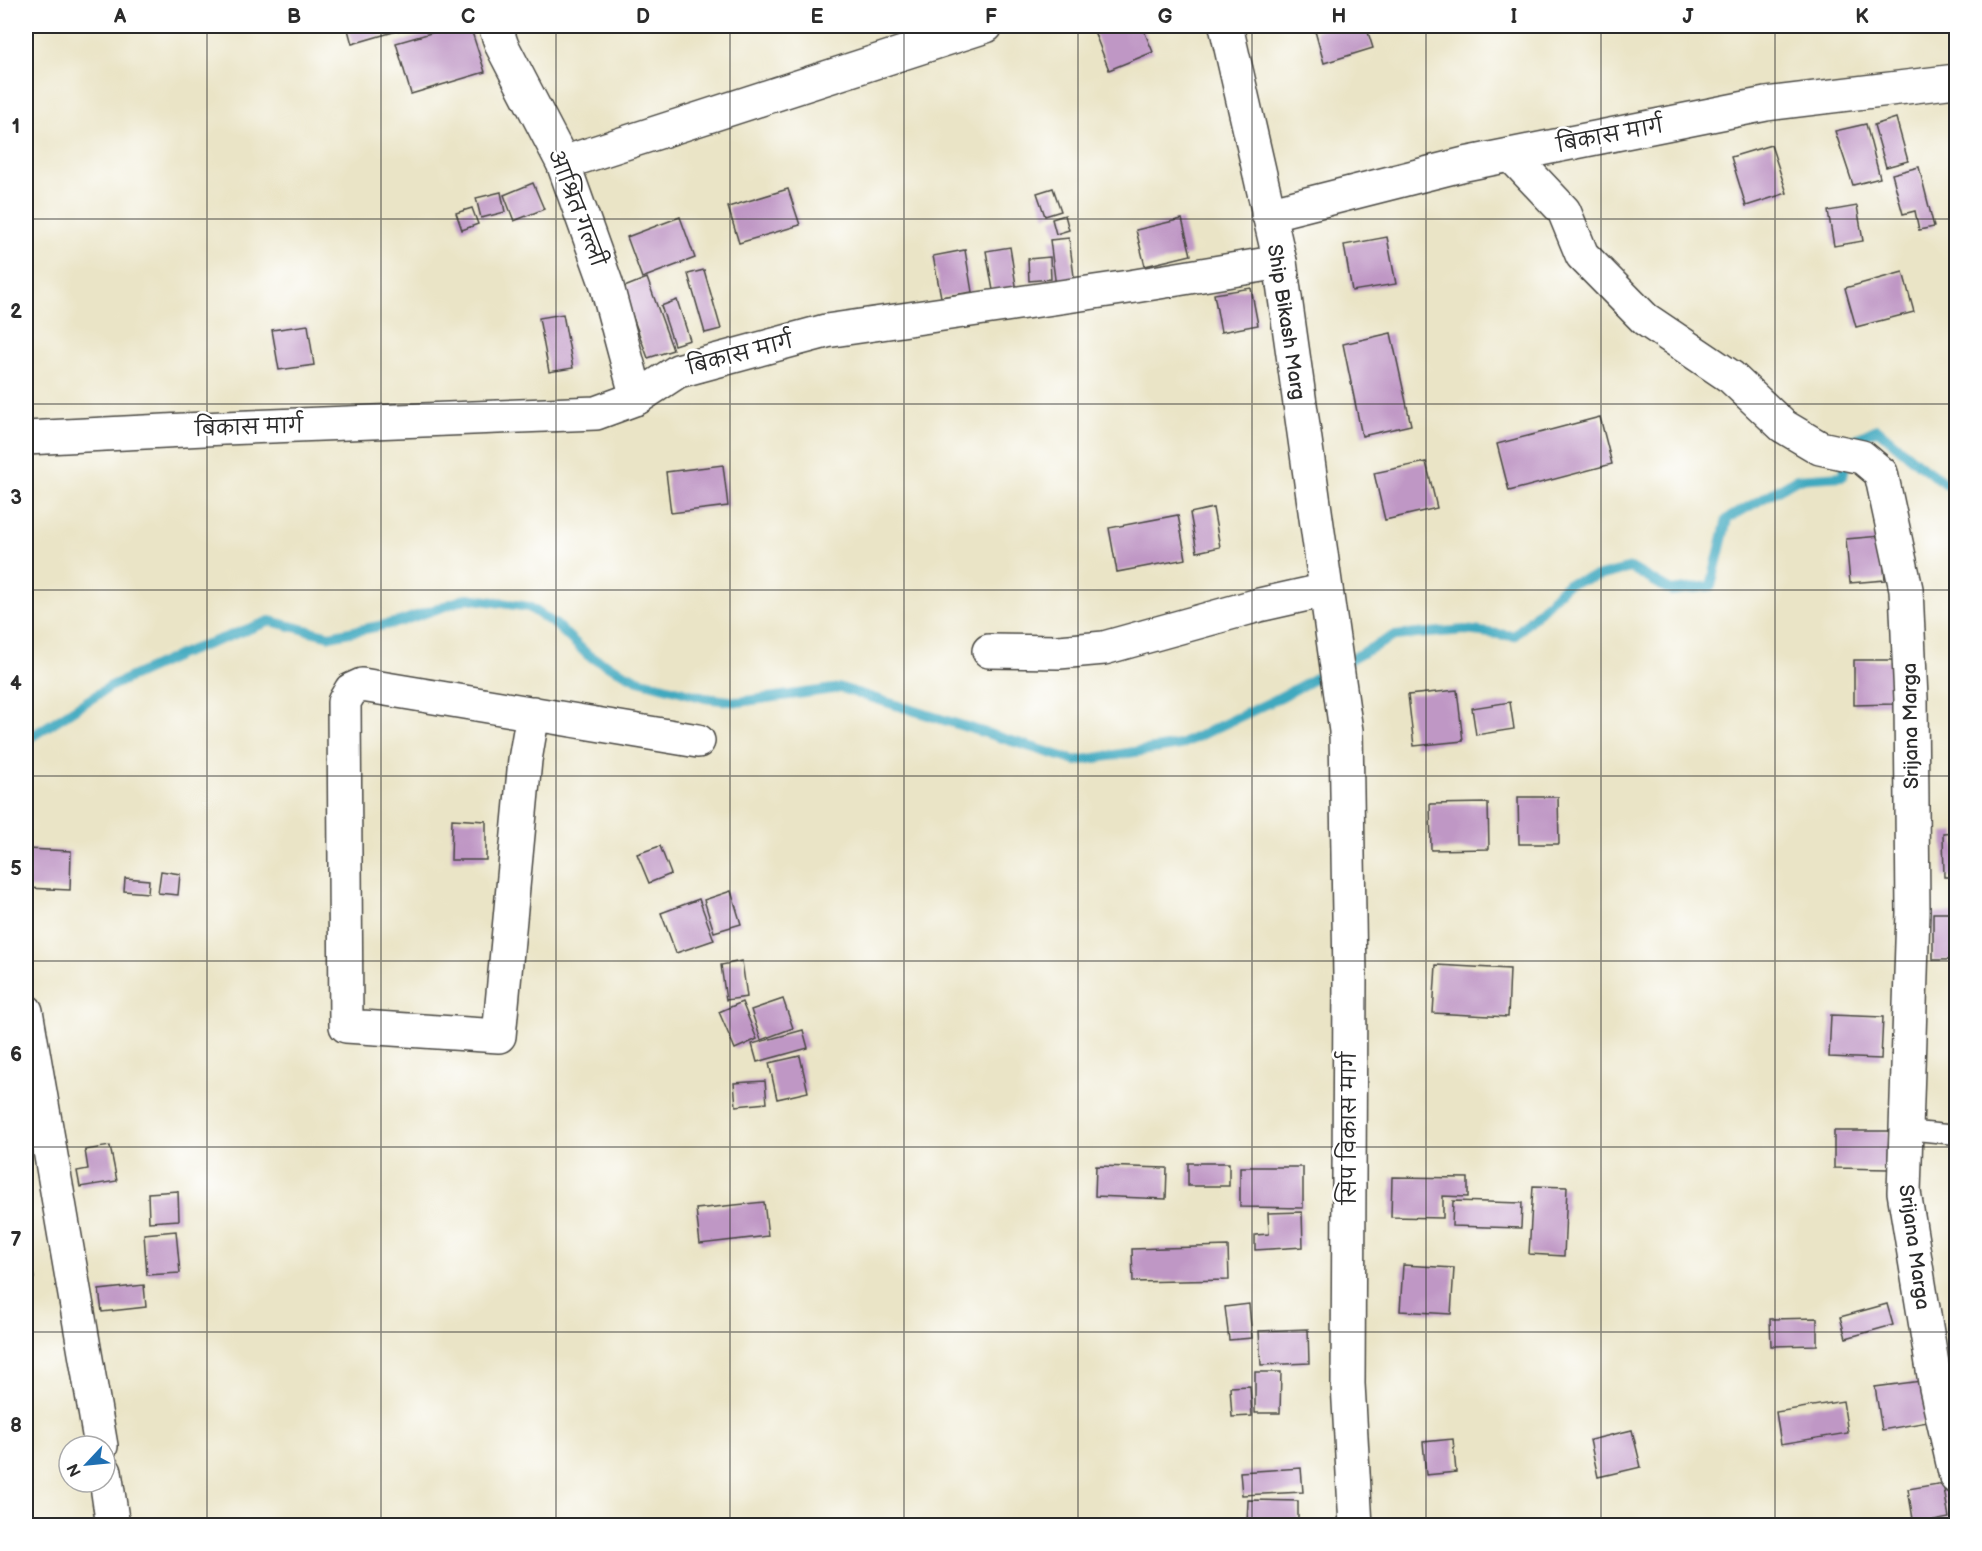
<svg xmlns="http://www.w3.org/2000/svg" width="1982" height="1551" font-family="'Balsamiq Sans','Playpen Sans Deva',sans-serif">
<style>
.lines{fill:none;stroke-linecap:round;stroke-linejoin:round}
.stream{stroke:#3fa9bf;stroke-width:10}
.building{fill:#bf97c5}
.lane-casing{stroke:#484742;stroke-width:21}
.street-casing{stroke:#484742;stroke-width:36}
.lane{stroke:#fff;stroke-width:18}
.street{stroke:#fff;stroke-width:33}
.grid{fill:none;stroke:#2b2b2b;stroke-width:1.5;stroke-opacity:0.55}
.labels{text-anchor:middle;stroke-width:5;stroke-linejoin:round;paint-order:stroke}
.street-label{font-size:20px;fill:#2b2b2b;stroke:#fff}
.neatline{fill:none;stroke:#2b2b2b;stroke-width:2}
.grid-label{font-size:20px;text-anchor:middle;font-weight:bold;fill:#2b2b2b}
</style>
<rect width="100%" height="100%" fill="#fff"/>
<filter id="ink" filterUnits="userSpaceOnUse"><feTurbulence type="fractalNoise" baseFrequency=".0167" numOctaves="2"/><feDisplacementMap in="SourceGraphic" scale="12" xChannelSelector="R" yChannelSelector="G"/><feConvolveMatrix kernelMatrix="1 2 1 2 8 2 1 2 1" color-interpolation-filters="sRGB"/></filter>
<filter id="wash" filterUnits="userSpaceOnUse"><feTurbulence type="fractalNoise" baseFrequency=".008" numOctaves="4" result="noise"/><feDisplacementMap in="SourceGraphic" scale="24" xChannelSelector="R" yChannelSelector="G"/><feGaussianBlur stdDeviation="1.35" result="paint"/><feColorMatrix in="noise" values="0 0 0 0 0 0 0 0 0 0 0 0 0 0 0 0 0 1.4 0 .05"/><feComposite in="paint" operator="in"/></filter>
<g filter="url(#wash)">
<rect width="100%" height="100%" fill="#eae4c6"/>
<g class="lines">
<path class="stream" d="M26,740L111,686L184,653L270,621L330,636L399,622L468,598L529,607L556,625L589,656L638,680L672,689L705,698L738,702L841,688L1076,761L1180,745L1275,700L1394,636L1465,630L1514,636L1567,584L1631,568L1671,591L1711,586L1727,519L1797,479L1843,476L1850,442L1877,429L1921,466L1956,491"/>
</g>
<g id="blocks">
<g class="building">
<path d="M347,26H414L352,44Z"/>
<path d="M455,26H470L485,72L411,94L396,43Z"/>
<path d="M1092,26H1142L1153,52L1109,70Z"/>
<path d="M1334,26H1366L1373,48L1324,63L1315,31Z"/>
<path d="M1896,118L1908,161L1886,167L1874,125Z"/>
<path d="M1866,124L1880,178L1853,185L1835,131Z"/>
<path d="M1771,145L1787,193L1746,206L1731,157Z"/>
<path d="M1919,167L1934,227L1919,230L1915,211L1903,214L1892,174Z"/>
<path d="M533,183L544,209L514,221L504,195Z"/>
<path d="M1053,188L1061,211L1045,216L1037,193Z"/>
<path d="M788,189L800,225L739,243L728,207Z"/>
<path d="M501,192L505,212L481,218L476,198Z"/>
<path d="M1857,206L1863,241L1834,246L1828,211Z"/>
<path d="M472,208L478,224L462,230L456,213Z"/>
<path d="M1065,215L1069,230L1056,234L1052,219Z"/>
<path d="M680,217L695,258L642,278L627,237Z"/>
<path d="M1182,219L1191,255L1145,266L1136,230Z"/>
<path d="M1387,237L1396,284L1352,291L1344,245Z"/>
<path d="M1069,238L1075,284L1056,287L1050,240Z"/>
<path d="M1010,247L1017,292L994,296L986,251Z"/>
<path d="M965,250L972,292L941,297L933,256Z"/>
<path d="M1050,257L1051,279L1029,281L1028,259Z"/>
<path d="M704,270L721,329L705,333L688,274Z"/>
<path d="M1903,272L1914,312L1856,327L1845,288Z"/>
<path d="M647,278L673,350L648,358L622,288Z"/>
<path d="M1251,288L1258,325L1221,332L1214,294Z"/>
<path d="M677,300L690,340L674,345L661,306Z"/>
<path d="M563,314L573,368L549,372L539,318Z"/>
<path d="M308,325L314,365L279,370L272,330Z"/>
<path d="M1391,333L1411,425L1362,436L1343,344Z"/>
<path d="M1600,417L1612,464L1509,491L1497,444Z"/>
<path d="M1426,462L1437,508L1385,520L1374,473Z"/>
<path d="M723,465L728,506L671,513L666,472Z"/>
<path d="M1213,508L1220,547L1197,552L1190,513Z"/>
<path d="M1178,515L1186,559L1117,572L1109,528Z"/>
<path d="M1881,536L1885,580L1850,583L1846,539Z"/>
<path d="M1854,660H1894V704L1854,705Z"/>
<path d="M1457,690L1463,741L1414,746L1408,695Z"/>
<path d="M1510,702L1514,729L1476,735L1472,708Z"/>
<path d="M1518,797H1558L1559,844H1519Z"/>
<path d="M1488,803L1489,849L1431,850L1430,804Z"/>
<path d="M452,819L486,821V860H451Z"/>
<path d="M1956,832V877H1944L1943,833Z"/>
<path d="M660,846L671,874L649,883L637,854Z"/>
<path d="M26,849L71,851L70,890L26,888Z"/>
<path d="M161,871L180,874L178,895L158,893Z"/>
<path d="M125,878L149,880L148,893L124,891Z"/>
<path d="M731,891L741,924L714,932L704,900Z"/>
<path d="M699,899L714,940L676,953L661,913Z"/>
<rect x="1933" y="913" width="23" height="47"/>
<path d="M742,961L747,997L726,1000L721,965Z"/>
<path d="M1436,965L1510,969L1508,1017L1433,1013Z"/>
<path d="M783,999L793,1028L761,1040L751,1010Z"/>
<path d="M742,1002L757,1039L735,1049L719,1012Z"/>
<path d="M1831,1015L1883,1017L1881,1059L1829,1057Z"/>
<path d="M803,1030L808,1048L757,1062L752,1044Z"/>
<path d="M800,1056L808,1092L777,1099L769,1063Z"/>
<path d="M765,1081L767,1103L736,1106L734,1083Z"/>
<path d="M1834,1131H1889L1888,1169L1834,1168Z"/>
<path d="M110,1146L117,1181L80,1187L77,1171L88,1169L85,1150Z"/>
<rect x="1188" y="1163" width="41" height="23"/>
<path d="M1096,1166L1167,1168L1166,1199L1095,1196Z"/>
<path d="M1240,1167H1303V1208L1240,1207Z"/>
<path d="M1392,1177L1468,1178V1197L1443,1196V1218L1391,1217Z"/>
<path d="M1533,1186L1567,1187L1564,1256L1529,1254Z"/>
<path d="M178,1191L179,1220L149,1222L148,1193Z"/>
<path d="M1453,1201L1522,1203L1521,1228L1452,1226Z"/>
<path d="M764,1202L768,1236L700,1244L696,1209Z"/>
<path d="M1302,1212L1303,1247L1255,1250V1235L1269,1234L1268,1213Z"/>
<path d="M176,1231L180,1273L147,1275L144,1234Z"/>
<path d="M26,1239L34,1278L26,1279Z"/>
<path d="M1228,1246L1229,1280L1133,1282L1132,1249Z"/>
<path d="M1403,1265L1454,1268L1451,1314L1400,1311Z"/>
<path d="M144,1285L146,1307L102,1312L99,1290Z"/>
<path d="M1249,1304L1252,1338L1229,1340L1225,1307Z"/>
<path d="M1887,1304L1893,1325L1846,1338L1840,1317Z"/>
<path d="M1817,1318V1345L1771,1346L1770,1319Z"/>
<path d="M1308,1329L1309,1363L1261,1365L1259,1331Z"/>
<path d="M1255,1372H1281L1280,1413H1255Z"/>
<path d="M1921,1381L1928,1422L1882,1430L1875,1387Z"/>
<path d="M1250,1386L1252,1416L1232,1417L1230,1387Z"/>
<path d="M1843,1401L1848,1433L1781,1444L1776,1412Z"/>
<path d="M1632,1430L1641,1467L1598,1477L1590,1440Z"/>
<path d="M1453,1439L1456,1472L1426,1475L1423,1442Z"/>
<path d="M1301,1468L1303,1492L1242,1495L1240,1472Z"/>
<path d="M1943,1483L1949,1518L1914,1525L1908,1489Z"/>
<path d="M1248,1500L1298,1501V1526H1247Z"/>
</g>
</g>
</g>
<g filter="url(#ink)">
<use href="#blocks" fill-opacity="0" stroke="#484742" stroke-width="1.5"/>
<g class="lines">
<g class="lane-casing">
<path id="lane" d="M1906,1130L1956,1135"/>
</g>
<g class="street-casing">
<g id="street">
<path d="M495,26L502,46L563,163L606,283L637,398"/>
<path d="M1226,26L1280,262L1346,731L1350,977L1348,1384L1356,1526"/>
<path d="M1511,155L1564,211L1582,255L1645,319L1731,377L1783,426L1820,448L1862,457L1881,473L1906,589L1911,699L1913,912L1904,1192L1936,1388L1956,1477"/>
<path d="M563,163L986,26"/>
<path d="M1268,214L1465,164L1766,104L1956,81"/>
<path d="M26,438L224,428L596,413L637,398L678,371L826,331L1129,287L1280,262"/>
<path d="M989,651L1059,652L1104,648L1259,605L1326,590"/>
<path d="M533,713L525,760L499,1036L346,1026L344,702L351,690L362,685L698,741"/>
<path d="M26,1011L101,1446"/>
<path d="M105,1472L113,1526"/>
</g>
</g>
<use href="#lane" class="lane"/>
<use href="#street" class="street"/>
</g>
</g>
<path class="grid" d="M207,26V1526M381,26V1526M556,26V1526M730,26V1526M904,26V1526M1078,26V1526M1252,26V1526M1426,26V1526M1601,26V1526M1775,26V1526M26,219H1956M26,404H1956M26,590H1956M26,776H1956M26,961H1956M26,1147H1956M26,1332H1956"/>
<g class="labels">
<g class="street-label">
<text transform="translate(1610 135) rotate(-11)" y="7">बिकास मार्ग</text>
<text transform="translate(577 208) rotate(69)" y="7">आश्रित गल्ली</text>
<text transform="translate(1287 322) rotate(81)" y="7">Ship Bikash Marg</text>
<text transform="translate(740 354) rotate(-15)" y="7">बिकास मार्ग</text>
<text transform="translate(249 427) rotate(-2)" y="7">बिकास मार्ग</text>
<text transform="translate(1910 726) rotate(-91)" y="7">Srijana Marga</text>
<text transform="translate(1349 1128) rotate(-90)" y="7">सिप विकास मार्ग</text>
<text transform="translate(1915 1247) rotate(82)" y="7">Srijana Marga</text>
</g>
</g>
<rect width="1982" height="1551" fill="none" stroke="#fff" stroke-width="66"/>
<g transform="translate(87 1464) rotate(244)"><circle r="28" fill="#ffffff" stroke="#aaaaaa" stroke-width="1.5"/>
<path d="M0-4.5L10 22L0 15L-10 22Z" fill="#1f6fb2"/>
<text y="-9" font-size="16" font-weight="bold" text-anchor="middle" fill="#2b2b2b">N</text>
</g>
<rect x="33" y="33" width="1916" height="1485" class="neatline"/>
<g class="grid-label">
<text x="120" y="23">A</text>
<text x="294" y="23">B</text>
<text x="468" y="23">C</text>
<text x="643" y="23">D</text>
<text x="817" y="23">E</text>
<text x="991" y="23">F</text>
<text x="1165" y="23">G</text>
<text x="1339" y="23">H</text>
<text x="1514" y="23">I</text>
<text x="1688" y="23">J</text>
<text x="1862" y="23">K</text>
<text x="16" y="133">1</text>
<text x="16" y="318">2</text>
<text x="16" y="504">3</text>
<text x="16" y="690">4</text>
<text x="16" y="875">5</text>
<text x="16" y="1061">6</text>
<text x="16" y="1246">7</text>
<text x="16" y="1432">8</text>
</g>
</svg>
